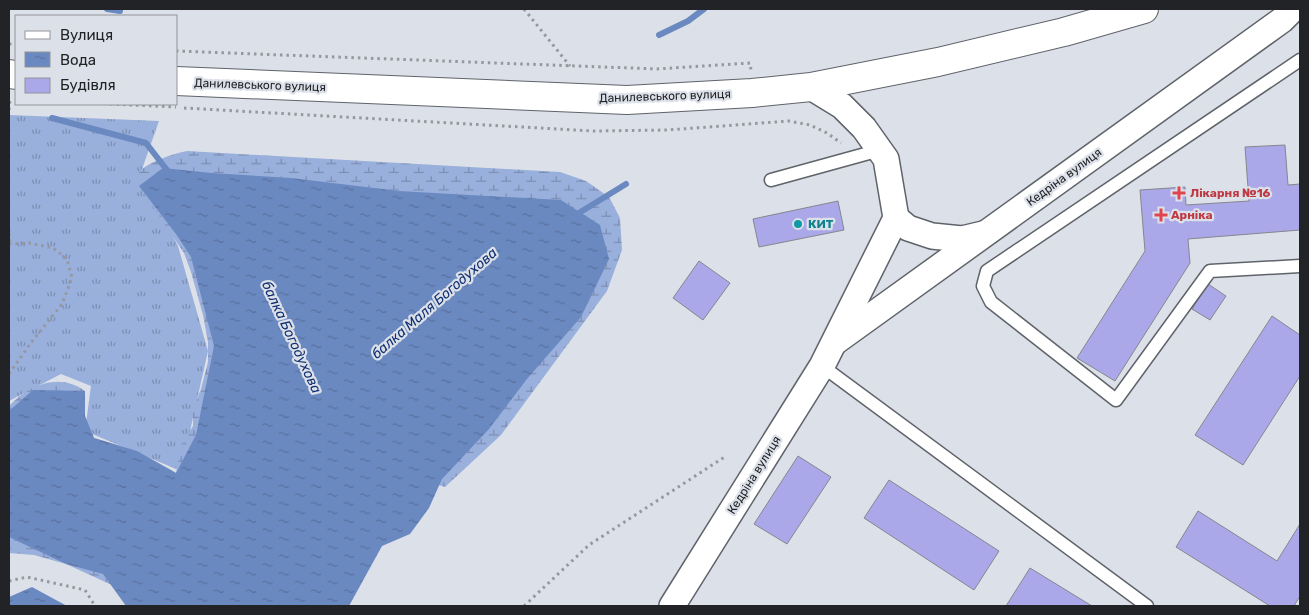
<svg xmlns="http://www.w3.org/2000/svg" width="1309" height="615" font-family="Rubik,sans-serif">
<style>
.grass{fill:url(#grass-tufts)}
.wetland{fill:url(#wetland-marsh)}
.water{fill:url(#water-ripples)}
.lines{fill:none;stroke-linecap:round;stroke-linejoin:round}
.stream{stroke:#6b89c1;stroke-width:6}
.building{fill:#aaa8e9;stroke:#85868e}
.lane-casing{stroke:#5f636a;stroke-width:15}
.street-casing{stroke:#5f636a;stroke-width:28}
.secondary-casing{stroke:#5f636a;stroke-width:30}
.path{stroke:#95989e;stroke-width:3;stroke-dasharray:2.5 4;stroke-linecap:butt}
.lane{stroke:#fff;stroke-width:12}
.street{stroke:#fff;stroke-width:25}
.secondary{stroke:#fff;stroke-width:28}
.health-dot{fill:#e0444e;stroke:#dce0e8;stroke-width:2}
.culture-dot{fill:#0f9aa8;stroke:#dce0e8;stroke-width:2}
.labels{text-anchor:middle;stroke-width:4.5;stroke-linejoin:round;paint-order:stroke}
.street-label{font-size:12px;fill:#222326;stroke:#dce0e8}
.health-label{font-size:12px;font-weight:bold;fill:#be3a42;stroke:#dce0e8;text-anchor:start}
.culture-label{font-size:12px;font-weight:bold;fill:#0d838f;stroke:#dce0e8;text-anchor:start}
.water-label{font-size:14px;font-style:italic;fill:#0f2f72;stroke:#dce0e8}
</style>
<defs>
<pattern id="grass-tufts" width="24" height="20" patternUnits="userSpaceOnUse" patternTransform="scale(1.25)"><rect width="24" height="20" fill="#99afdc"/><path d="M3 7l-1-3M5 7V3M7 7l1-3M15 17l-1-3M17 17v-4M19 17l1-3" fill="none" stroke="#7c8eb2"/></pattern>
<pattern id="wetland-marsh" width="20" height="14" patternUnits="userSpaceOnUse" patternTransform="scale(1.25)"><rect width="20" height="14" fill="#99afdc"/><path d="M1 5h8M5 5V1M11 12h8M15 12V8" fill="none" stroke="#7c8eb2"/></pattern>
<pattern id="water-ripples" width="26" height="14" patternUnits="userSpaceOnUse" patternTransform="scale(1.25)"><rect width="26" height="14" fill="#6b89c1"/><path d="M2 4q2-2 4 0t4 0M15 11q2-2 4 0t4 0" fill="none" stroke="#58709d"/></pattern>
</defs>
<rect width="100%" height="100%" fill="#dce0e8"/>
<path class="grass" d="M9,115L159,121L141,172L178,246L208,351L181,471L85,431L91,386L61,374L9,401Z"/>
<path class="wetland" d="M187,151L560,172L586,181L609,197L620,218L622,250L607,291L501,435L445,487L422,480L236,374L125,591L66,564L34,555L9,553V406C29,385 59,372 85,391V416L94,438L137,451L176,473L181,445L193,426V409L201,389L208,362V342L203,315L191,272L184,253L139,186V171C154,160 169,155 187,151Z"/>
<g class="water">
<path d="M163,168L211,173L291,178L399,191L561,200L600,225L609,259L581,317L527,379L489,429L442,479L429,508L410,534L382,546L349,606H126L103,574L66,564L9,537V411L33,390L85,391V416L94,438L137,451L176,473L196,435L214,346L191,257L176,234L139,186Z"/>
<path d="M32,587L67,606H9V597Z"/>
</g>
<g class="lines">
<g class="stream">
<path d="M107,9L120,11"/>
<path d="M659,35L688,21L704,9"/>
<path d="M52,118L146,143L170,174"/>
<path d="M574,216L626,184"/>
</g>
</g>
<g class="building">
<path d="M1285,145L1288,185L1300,184V230L1188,239L1190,263L1115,381L1077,358L1145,251L1140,190L1185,187L1186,205L1249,201L1245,147Z"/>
<path d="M838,201L844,230L759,247L753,219Z"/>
<path d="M699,261L730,283L703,320L673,298Z"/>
<path d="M1208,284L1226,296L1210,320L1192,309Z"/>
<path d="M1272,316L1300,335V376L1243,465L1195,435Z"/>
<path d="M798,456L831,477L787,544L754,524Z"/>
<path d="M889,480L999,551L974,590L864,518Z"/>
<path d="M1198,511L1277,561L1300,524V596L1294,606H1270L1176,547Z"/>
<path d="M1030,568L1092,606H1006Z"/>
</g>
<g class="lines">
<g class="lane-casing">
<g id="lane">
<path d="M1300,60L987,271L983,286L991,302L1116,400L1210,271L1300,266"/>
<path d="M771,180L880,150"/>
<path d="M822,366L1147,606"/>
</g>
</g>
<g class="street-casing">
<g id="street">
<path d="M896,218L908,228L932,236L962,239L983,234"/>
<path d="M835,342L1282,20L1293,9"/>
<path d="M672,606L822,366L896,218L886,159L864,128L842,106L811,87"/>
</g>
</g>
<g class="secondary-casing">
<g id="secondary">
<path d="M9,74L16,75"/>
<path d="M176,81L627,100L752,93L811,87L938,62L1064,32L1144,9"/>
</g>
</g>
<g class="path">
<path d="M524,9L570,66"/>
<path d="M9,44H16"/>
<path d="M176,51L657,69L750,63L751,70"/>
<path d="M110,104L176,107"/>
<path d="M184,108L593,131L668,130L789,121L810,125L827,133L841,143"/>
<path d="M9,110L10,99"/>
<path d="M9,233L10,244"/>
<path d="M9,244L29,243L53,248L67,259L72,278L62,304L30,344L9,374"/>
<path d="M9,581L27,577L85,590L95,606"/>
<path d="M524,606L589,545L726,456"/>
</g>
<use href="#lane" class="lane"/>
<use href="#street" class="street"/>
<use href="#secondary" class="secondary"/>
</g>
<g class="health-dot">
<path d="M1176.5 185.5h5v5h5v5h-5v5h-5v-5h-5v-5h5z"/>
<path d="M1158.5 207.5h5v5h5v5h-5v5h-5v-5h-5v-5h5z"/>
</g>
<circle class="culture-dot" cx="798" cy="224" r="5"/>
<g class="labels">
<g class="street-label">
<text transform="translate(260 85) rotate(2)" y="4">Данилевського вулиця</text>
<text transform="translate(665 96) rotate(-2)" y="4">Данилевського вулиця</text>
<text transform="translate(1064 177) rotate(-36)" y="4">Кедріна вулиця</text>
<text transform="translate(754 475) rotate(-58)" y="4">Кедріна вулиця</text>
</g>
<g class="health-label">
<text x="1190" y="197">Лікарня №16</text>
<text x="1171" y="219">Арніка</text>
</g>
<g class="culture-label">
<text x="808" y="228">КИТ</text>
</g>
<g class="water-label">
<text transform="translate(434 303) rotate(-41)" y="5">балка Маля Богодухова</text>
<text transform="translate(292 337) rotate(65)" y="5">балка Богодухова</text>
</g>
</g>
<rect width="1309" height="615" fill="none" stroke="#222326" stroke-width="20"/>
<rect x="15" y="15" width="162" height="90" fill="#dce0e8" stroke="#92949a"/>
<rect x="25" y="31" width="25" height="8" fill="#ffffff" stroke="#92949a"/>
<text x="60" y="40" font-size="15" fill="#222326">Вулиця</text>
<rect x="25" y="52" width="25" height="15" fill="url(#water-ripples)" stroke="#92949a"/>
<text x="60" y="65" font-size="15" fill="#222326">Вода</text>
<rect x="25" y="78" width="25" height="15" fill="#aaa8e9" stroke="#92949a"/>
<text x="60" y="90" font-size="15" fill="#222326">Будівля</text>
</svg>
